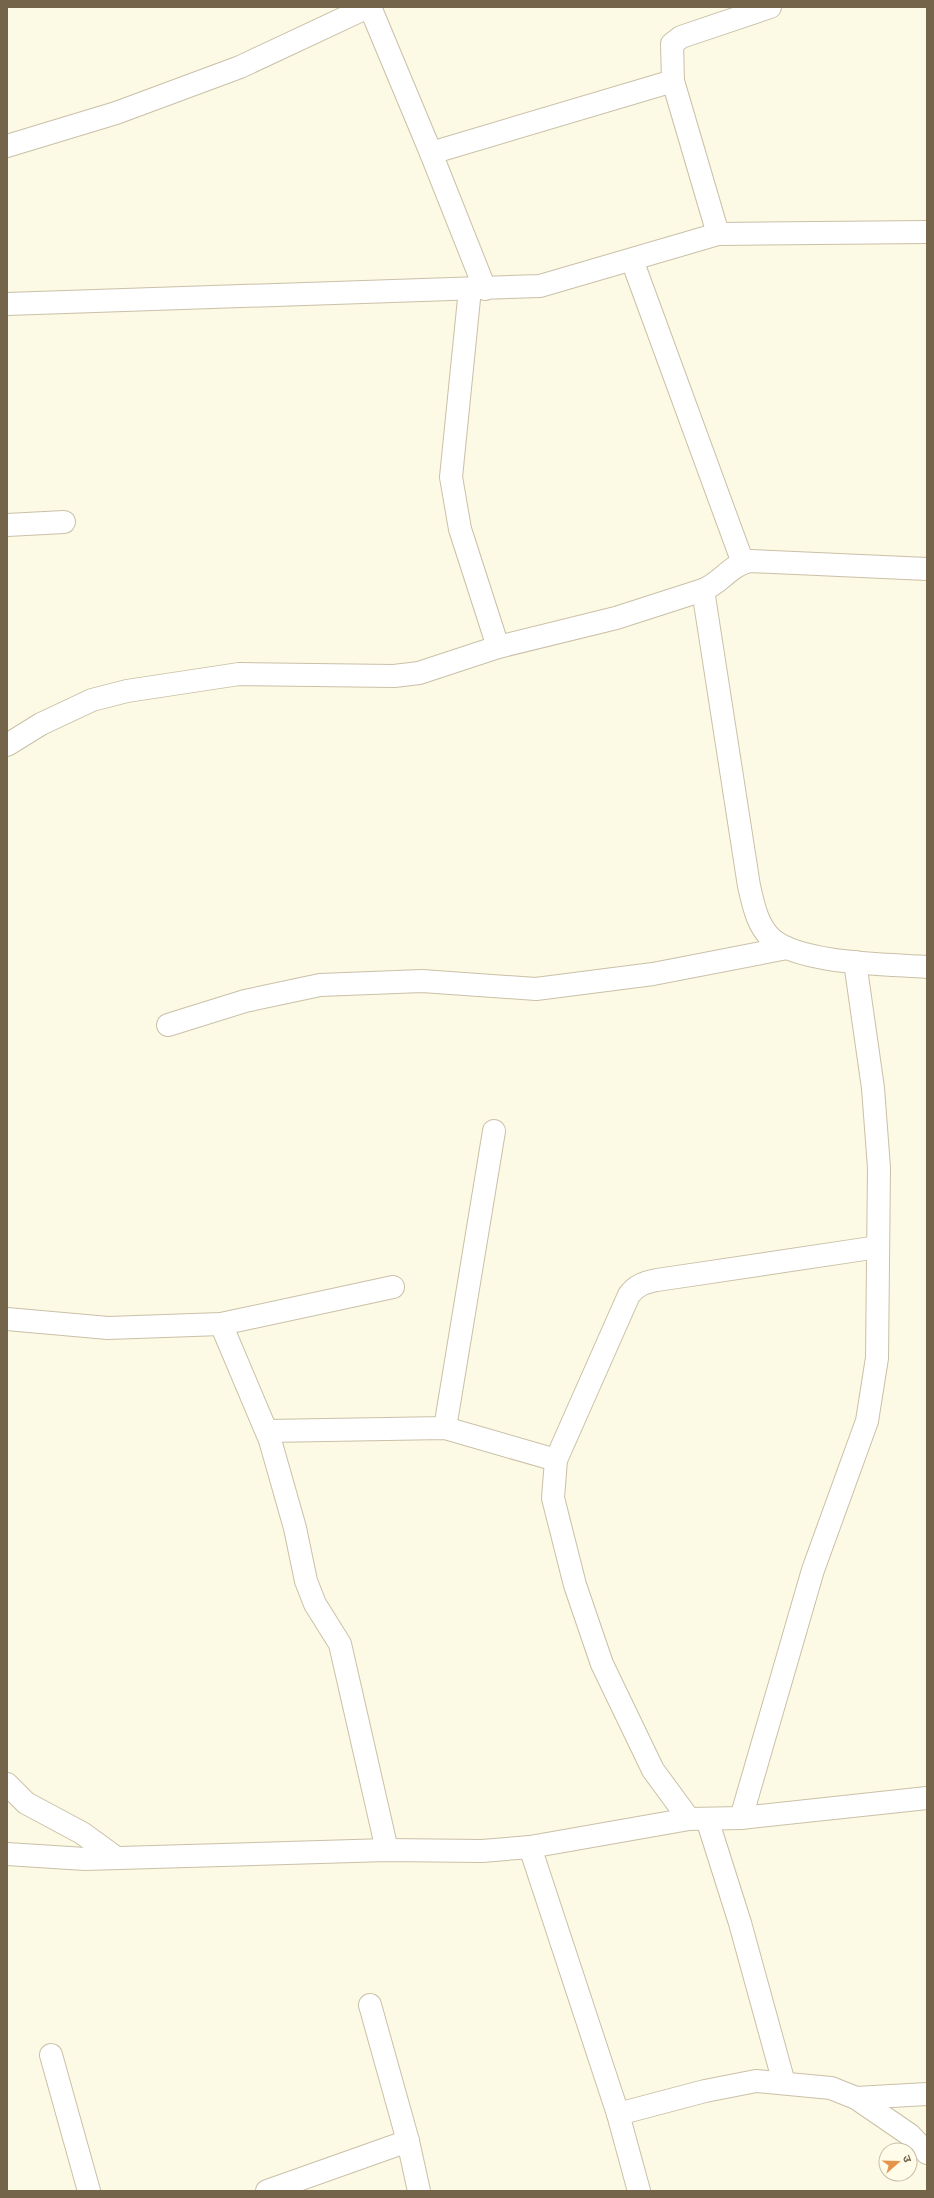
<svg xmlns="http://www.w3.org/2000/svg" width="934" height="2198" font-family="Inter,'Noto Sans Devanagari',sans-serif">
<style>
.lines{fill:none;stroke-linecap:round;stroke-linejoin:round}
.minor-casing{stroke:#cac0a8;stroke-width:24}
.minor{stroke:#fff;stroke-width:22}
</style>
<rect width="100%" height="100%" fill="#fcf9e4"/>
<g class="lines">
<g class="minor-casing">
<g id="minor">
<path d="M370,7L431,153L485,289"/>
<path d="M7,146L116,113L240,67L368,7"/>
<path d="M431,153L673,81"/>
<path d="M718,234L673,81L672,44L681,37L770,7"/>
<path d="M632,260L743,563"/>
<path d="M470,289L451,477L460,529L498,647"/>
<path d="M7,304L540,286L718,234L927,232"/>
<path d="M7,525L64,522"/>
<path d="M703,590L749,886C753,903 757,926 772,939C801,964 888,964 927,967"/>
<path d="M7,745L41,724L92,700L127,691L239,674L394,676L419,673L498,647L616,618L703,590C721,583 730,565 750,561L927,569"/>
<path d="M168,1025L245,1001L320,985L422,981L536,989L653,974L787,948"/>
<path d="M7,1319L108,1328L221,1324L393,1287"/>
<path d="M221,1324L270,1440L295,1528L306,1581L315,1604L340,1644L387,1850"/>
<path d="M445,1428L494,1131"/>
<path d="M267,1431L445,1428L556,1460"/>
<path d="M7,1784L26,1803L82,1833L115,1857"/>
<path d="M741,1818L813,1570L867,1421L877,1358L879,1168L873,1088L855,962"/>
<path d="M689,1819L653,1770L602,1664L575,1585L553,1498L556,1460L629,1295C636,1285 646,1282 657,1280L878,1247"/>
<path d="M707,1819L740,1923L784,2083"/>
<path d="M530,1847L618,2114L639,2191"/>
<path d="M7,1854L85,1859L387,1850L482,1851L530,1847L689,1819L741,1818L927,1798"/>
<path d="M370,2005L408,2141L419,2191"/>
<path d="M51,2055L89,2191"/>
<path d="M856,2098L927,2094"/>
<path d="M618,2114L705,2091L756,2081L831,2088L856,2098L910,2135L927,2153"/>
<path d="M267,2191L408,2141"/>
</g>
</g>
<use href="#minor" class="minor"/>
</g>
<rect width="934" height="2198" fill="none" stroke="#74644a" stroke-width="16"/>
<g transform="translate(898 2162) rotate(70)"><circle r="19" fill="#fffcea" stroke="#c7bfaa"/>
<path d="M0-3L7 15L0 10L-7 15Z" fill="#e4954b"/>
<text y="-6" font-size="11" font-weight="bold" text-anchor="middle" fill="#74644a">उ</text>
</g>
</svg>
